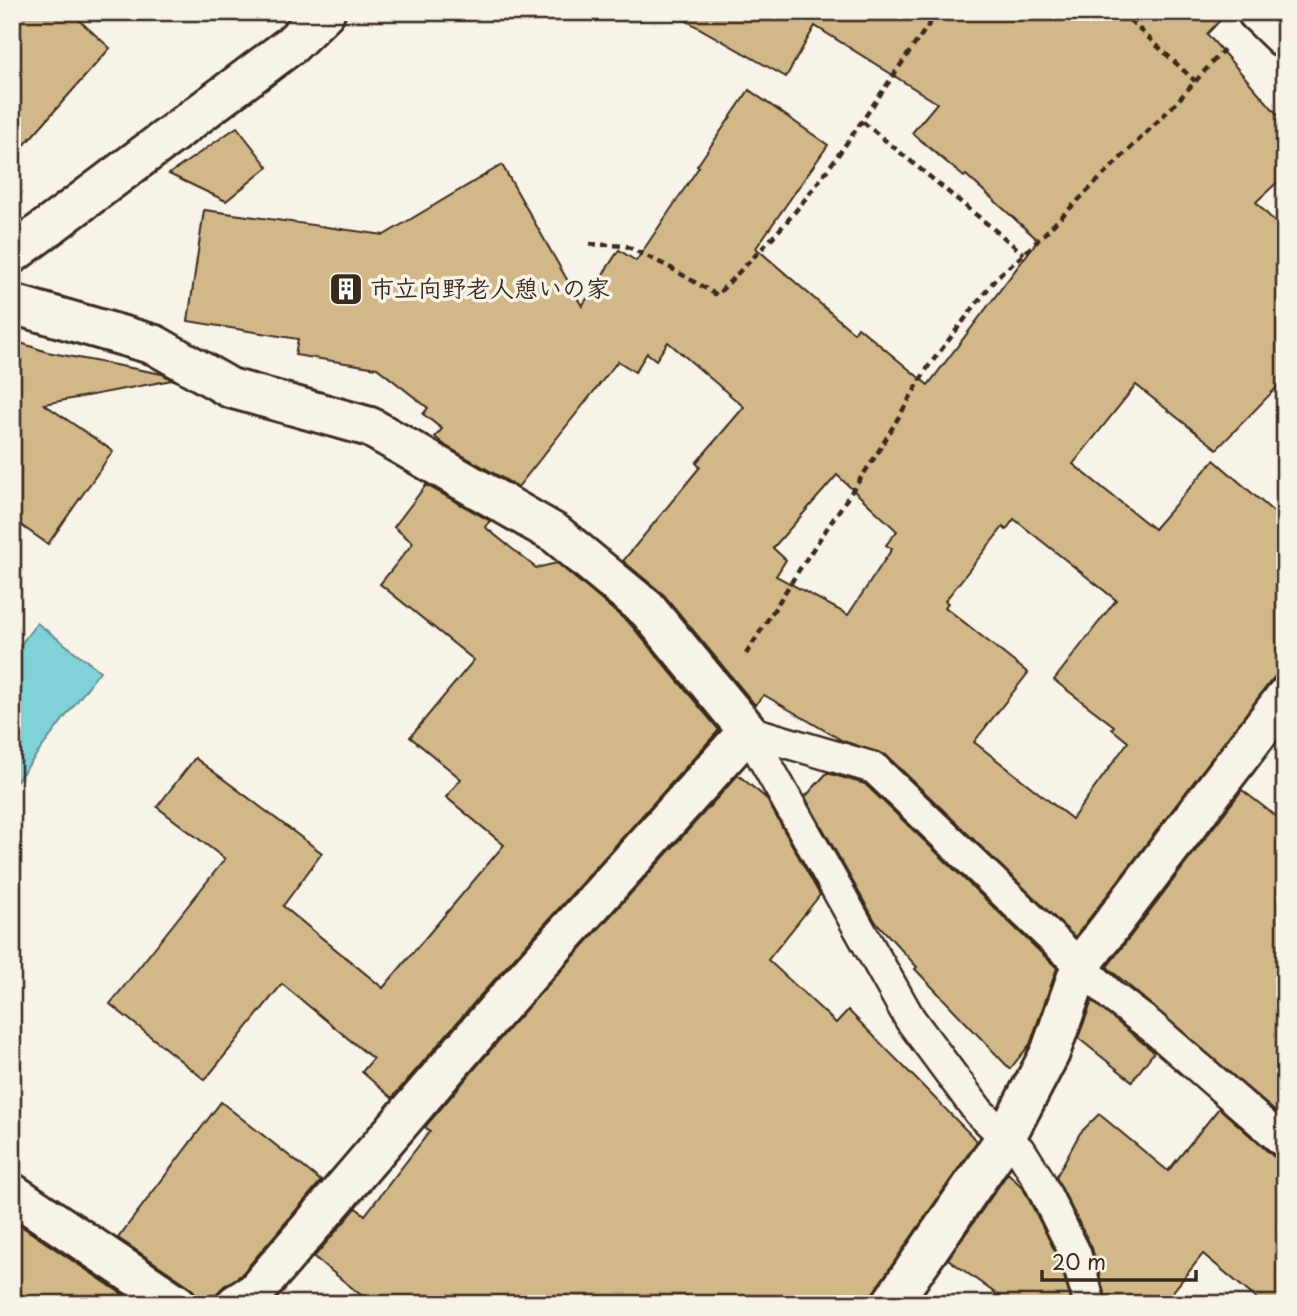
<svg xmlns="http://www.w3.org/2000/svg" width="1297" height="1316" font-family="'Playpen Sans','Klee One',sans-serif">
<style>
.water{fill:#80d2d8;stroke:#648f8e;stroke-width:2}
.building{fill:#d2b888;stroke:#3b2a1e;stroke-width:2;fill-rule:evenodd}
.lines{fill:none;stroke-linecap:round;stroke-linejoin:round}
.service-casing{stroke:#3b2a1e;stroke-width:35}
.minor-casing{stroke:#3b2a1e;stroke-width:44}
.path{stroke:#3b2a1e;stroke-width:4.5;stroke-dasharray:7 5;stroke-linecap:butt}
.service{stroke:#f7f3e8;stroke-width:30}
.minor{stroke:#f7f3e8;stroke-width:38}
.labels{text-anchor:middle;stroke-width:7;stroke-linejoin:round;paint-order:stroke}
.poi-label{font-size:24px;font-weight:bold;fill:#3b2a1e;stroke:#f7f3e8;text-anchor:start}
</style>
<rect width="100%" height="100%" fill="#f7f3e8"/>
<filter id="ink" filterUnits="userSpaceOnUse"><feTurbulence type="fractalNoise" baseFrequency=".0143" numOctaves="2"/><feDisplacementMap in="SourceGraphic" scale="14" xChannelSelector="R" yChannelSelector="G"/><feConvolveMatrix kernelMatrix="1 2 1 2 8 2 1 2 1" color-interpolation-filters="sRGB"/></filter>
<g filter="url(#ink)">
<path class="water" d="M37,623L100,671L12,787V656Z"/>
<g class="building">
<path d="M12,12H70L110,48L12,159Z"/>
<path d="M671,12H1228L1207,34L1285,123V175L1256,202L1285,233V379L1217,449L1136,385L1073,464L1154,529L1214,460L1285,522V663L1075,937L886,755L843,741L764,695L755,705L664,595L623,561L700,467L696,463L744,407L668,342L656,360L647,353L635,372L618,361L518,487L446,446L435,437L442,429L423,414L428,408L377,368L295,355L298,339L188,321L204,210L384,235L502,165L582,306L619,250L636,261L699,167L697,166L749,90L828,145L756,248L854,333L858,327L928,385L1038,240L966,175L964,177L912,133L937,103L815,26L786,77ZM837,475L897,531L886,545L892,549L848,615L776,576L786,560L773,548ZM1014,519L1116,600L1054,680L1114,726L1112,729L1128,742L1072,819L974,742L1028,673L945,607L948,603L945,601L1003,527L1006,530Z"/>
<path d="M237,127L268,167L226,201L169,174Z"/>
<path d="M12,340L47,352L162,374L172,380L44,404L113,451L48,544L12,519Z"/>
<path d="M426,485L490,521L485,527L536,568L557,563L631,625L719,730L479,997L392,1098L362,1072L373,1059L282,984L205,1080L110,1004L225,859L157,807L195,758L322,853L283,906L383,988L504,845L446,797L461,779L410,737L474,660L380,584L413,543L394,527Z"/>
<path d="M827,773L865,784L1057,968L1030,1044L1010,1069L915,969L917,967L875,921L805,797Z"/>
<path d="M738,775L766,798L820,895L768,960L836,1023L848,1010L977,1141L873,1293L864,1304H372L314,1257L356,1208L365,1215L430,1131L425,1127L511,1026Z"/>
<path d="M1242,790L1285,823V1120L1107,967Z"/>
<path d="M1092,1001L1154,1052L1132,1081L1078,1038Z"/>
<path d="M221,1102L321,1181L241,1275L224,1286L217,1293L215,1300L206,1304H199L196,1294L189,1286L118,1238Z"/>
<path d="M1219,1108L1273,1156L1285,1160V1304H1263L1203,1254L1163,1304H1107L1092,1248L1056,1177L1080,1133L1099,1114L1168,1171Z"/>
<path d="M1008,1173L1023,1188L1059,1259L1072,1304H1010L948,1259Z"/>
<path d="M12,1220L137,1304H12Z"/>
</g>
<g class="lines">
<g class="service-casing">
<g id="service">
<path d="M748,731L874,768L1113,997L1151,1026L1285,1143"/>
<path d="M748,731L910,1019L979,1112L1022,1153L1037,1177L1075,1253L1090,1304"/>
</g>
</g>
<g class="minor-casing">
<g id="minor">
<path d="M1257,12L1285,39"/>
<path d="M12,254L291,45L325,12"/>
<path d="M12,304L155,345L230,388L370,427L556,534L647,609L748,731L495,1012L255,1292L236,1304"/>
<path d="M12,1193L177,1304"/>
<path d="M891,1304L1006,1137L1050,1053L1081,965L1285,697"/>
</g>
</g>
<g class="path">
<path d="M1121,12L1195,81"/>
<path d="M863,122L1024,254"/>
<path d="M590,244L626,246L669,267L717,295C742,268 770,242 794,213C846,149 889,79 938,12"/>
<path d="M746,654L801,567L877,454L928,367L997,277L1024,254L1175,104L1226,47"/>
</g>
<use href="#service" class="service"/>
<use href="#minor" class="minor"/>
</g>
</g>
<defs>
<g id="building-square" transform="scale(1.75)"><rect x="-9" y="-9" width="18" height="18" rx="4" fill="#3b2a1e" stroke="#f7f3e8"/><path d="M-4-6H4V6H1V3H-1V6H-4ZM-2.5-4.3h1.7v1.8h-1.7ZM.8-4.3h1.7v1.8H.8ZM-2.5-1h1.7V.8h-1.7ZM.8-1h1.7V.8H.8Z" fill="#fff"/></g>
</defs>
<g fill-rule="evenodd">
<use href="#building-square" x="346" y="289"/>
</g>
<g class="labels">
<g class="poi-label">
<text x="370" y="297">市立向野老人憩いの家</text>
</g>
</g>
<rect width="1297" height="1316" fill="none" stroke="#f7f3e8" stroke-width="42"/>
<rect x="21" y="21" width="1255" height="1274" fill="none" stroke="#3b2a1e" stroke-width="2.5" filter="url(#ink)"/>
<path d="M1042 1270v10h154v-10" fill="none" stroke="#3b2a1e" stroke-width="3.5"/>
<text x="1052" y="1270" font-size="21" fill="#3b2a1e" stroke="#f7f3e8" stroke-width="5" paint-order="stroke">20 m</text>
</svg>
